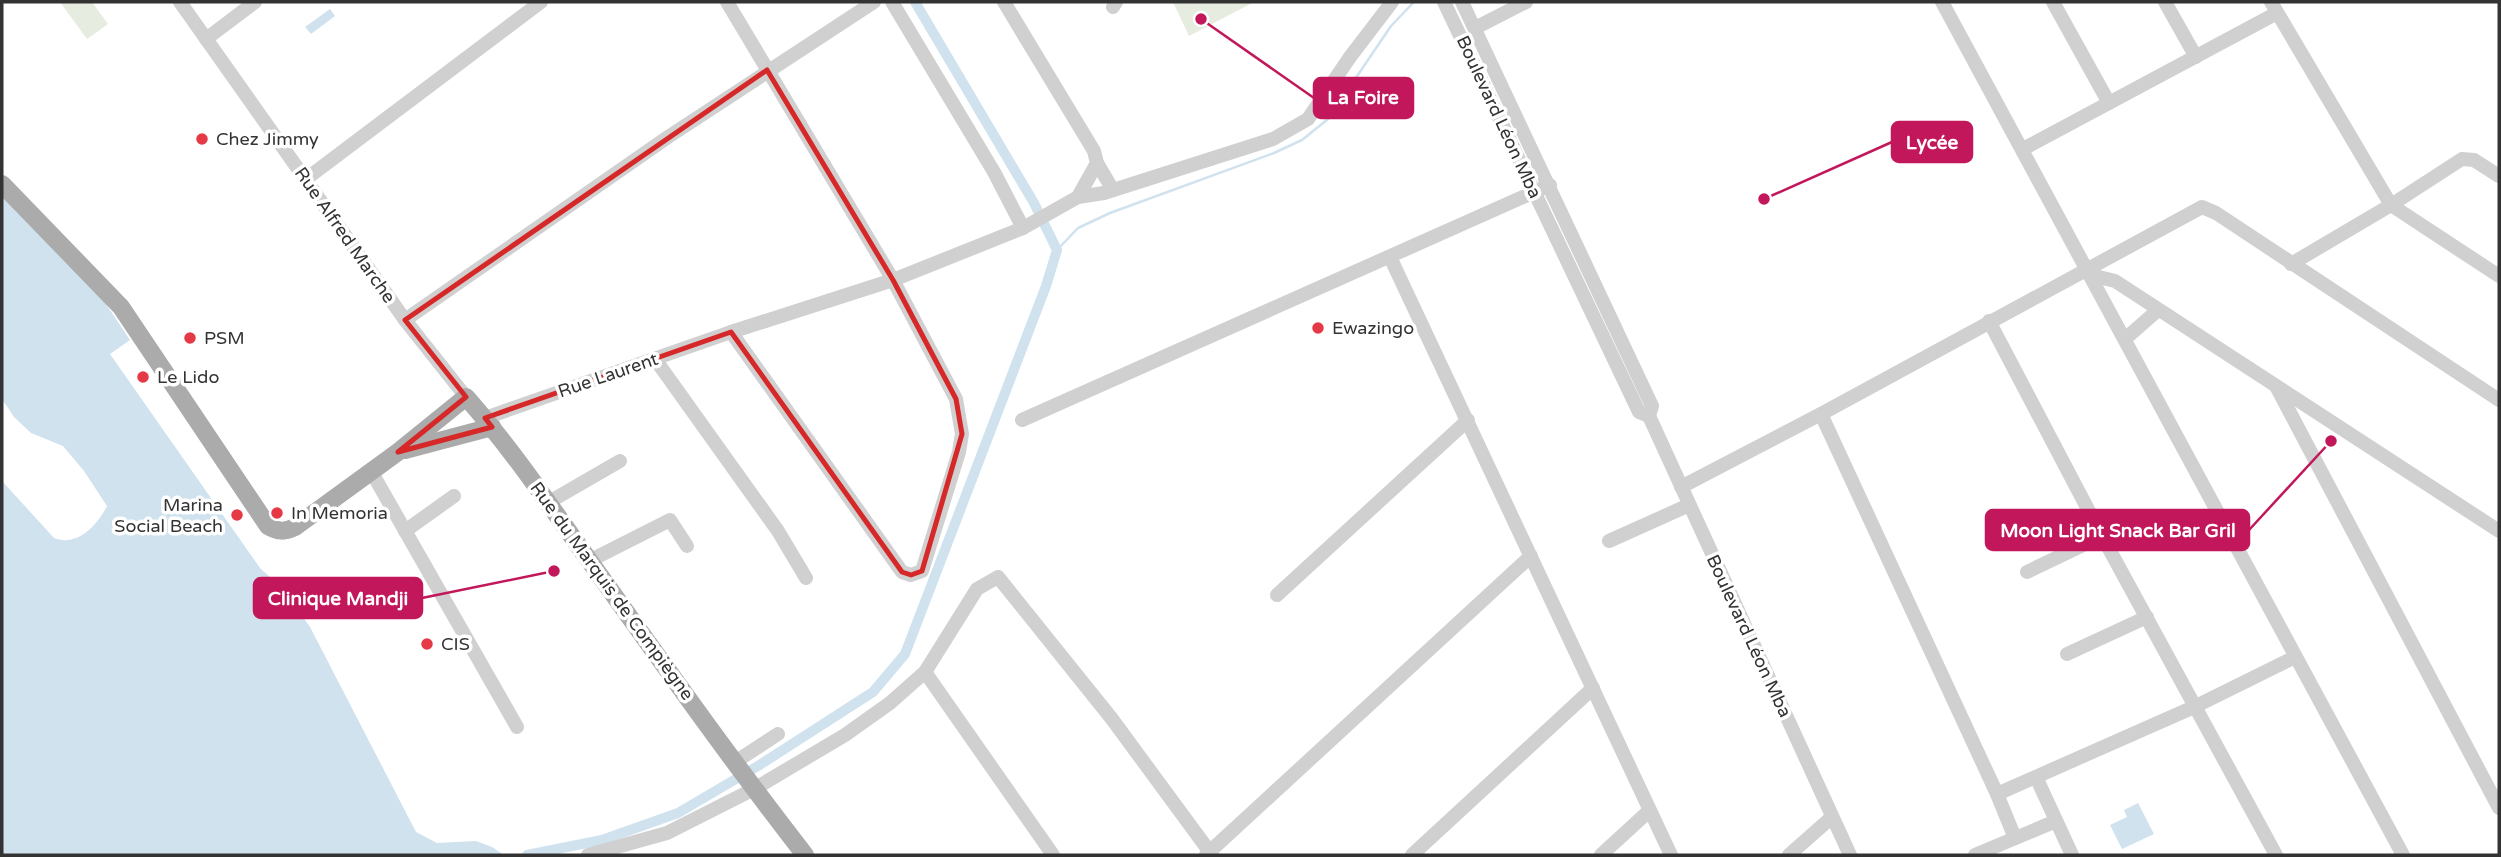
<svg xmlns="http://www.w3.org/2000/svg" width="2501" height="857" font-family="'Varela Round',sans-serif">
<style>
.green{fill:#e6ecdf}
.water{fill:#cfe2ee}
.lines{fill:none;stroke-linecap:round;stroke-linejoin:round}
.stream{stroke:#cfe2ee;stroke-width:2.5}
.canal{stroke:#cfe2ee;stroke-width:10}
.minor{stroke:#d0d0d0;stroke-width:14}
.major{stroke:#ababab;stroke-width:18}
.marked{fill:none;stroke:#d62828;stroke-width:5;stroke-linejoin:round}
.poi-dot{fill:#e63946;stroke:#fff;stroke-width:2.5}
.labels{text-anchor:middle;stroke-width:7;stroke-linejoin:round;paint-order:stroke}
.street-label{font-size:18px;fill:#333;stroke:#fff}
.poi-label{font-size:18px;fill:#333;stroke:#fff;text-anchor:start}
.leader{fill:none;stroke:#c2185b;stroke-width:2.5}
.callout-dot{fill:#c2185b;stroke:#fff;stroke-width:2.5}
.callout{fill:#c2185b;stroke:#c2185b;stroke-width:2.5}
.callout-label{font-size:19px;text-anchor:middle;font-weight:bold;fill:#fff}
</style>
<rect width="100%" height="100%" fill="#fff"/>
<g class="green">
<path d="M60,2H92L108,24L87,39Z"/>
<path d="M1173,2H1254L1189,36Z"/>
</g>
<g class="water">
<path d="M330,9L335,16L311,34L305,27Z"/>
<path d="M2,196L96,289L130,340L110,354L260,568L283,589L310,627L416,832L437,843L476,841L492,847L504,855H2V481L54,538C77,547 97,526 107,506L84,471L63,446L31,433L14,417L2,399Z"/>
<path d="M2138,803L2154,834L2122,849L2110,825L2127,817L2124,810Z"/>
</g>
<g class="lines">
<path class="stream" d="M1057,250L1078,228L1110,213L1274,153L1302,140L1328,119L1391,26L1414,2"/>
<path class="canal" d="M527,855L602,840L678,813L758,766L873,692L905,654L1046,286L1057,250L1034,203L915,2"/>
<g class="minor">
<path d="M180,2L405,320L466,397"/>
<path d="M727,2L893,280L956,399L962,434L959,452L922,571L911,575L902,572L731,332"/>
<path d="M892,2L994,172L1023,228"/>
<path d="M1444,2L1639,412L1649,416"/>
<path d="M1462,2L1652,406L1649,416L1850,855"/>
<path d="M1942,2L2403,855"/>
<path d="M2053,2L2109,103"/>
<path d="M2165,2L2196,57"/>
<path d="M2271,2L2391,205L2499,276"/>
<path d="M1113,7L1116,2"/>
<path d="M1475,28L1526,2"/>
<path d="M206,39L255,2"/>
<path d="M2023,149L2277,13"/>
<path d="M1097,163L1113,190"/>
<path d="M306,179L541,2"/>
<path d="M1078,197L1104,193L1273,139L1308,119L1350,57L1392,2"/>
<path d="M1390,257L1671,855"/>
<path d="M2291,264L2391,205L2462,159L2474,160L2499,176"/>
<path d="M2091,275L2115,281L2499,531"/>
<path d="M405,320L668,137L874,2"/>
<path d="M1989,321L2102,536L2276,855"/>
<path d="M2125,339L2158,310"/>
<path d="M655,359L778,531L806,578"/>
<path d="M2277,388L2499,808"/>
<path d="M1821,414L1997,794L2015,838"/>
<path d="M485,418L731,332L893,280L1023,228L1078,197L1097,163L1094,151L1004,2"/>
<path d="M1022,420L1550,185"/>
<path d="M371,471L517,727"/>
<path d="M1681,487L1821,414L2202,207L2216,213L2499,400"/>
<path d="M549,502L620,461"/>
<path d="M405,531L454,496"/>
<path d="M1609,541L1689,505"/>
<path d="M589,561L670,520L687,546"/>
<path d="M2027,572L2102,536"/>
<path d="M1277,595L1468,420"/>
<path d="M2067,654L2147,617"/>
<path d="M925,672L1053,855"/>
<path d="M735,762L778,734"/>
<path d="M2036,777L2072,855"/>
<path d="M1997,794L2194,707L2295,657"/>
<path d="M588,855L667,833L754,789L845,735L890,703L925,672L977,589L998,577L1112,719L1212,855"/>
<path d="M1206,855L1531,556"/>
<path d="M1412,855L1593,688"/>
<path d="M1601,855L1649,811"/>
<path d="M1789,855L1832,817"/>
<path d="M1975,855L2056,821"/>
</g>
<g class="major">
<path d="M2,184L121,307L268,526C278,532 285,532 295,527L398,452L466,397C512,449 550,506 591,563C661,661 731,760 805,855"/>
<path d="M405,450L492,427"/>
</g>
</g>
<path class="marked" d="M767,70L893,280L956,399L962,434L922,571L911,575L902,572L731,332L485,418L492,427L398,452L466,397L405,320Z"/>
<g class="poi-dot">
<circle cx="202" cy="139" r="7"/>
<circle cx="1318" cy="328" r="7"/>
<circle cx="190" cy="338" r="7"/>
<circle cx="143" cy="377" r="7"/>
<circle cx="277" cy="513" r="7"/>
<circle cx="237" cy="515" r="7"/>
<circle cx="427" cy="644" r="7"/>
</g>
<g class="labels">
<g class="street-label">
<text transform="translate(1499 117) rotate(65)" y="6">Boulevard Léon Mba</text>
<text transform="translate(345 235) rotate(55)" y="6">Rue Alfred Marche</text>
<text transform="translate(608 375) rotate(-19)" y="6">Rue Laurent</text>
<text transform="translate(612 591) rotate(54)" y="6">Rue du Marquis de Compiègne</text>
<text transform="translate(1749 636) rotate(65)" y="6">Boulevard Léon Mba</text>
</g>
<g class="poi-label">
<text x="216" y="145">Chez Jimmy</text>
<text x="1332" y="334">Ewazingo</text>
<text x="204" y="344">PSM</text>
<text x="157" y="383">Le Lido</text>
<text x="223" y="511" text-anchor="end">Marina<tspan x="223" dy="21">Social Beach</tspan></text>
<text x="291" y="519">In Memoria</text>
<text x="441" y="650">CIS</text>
</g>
</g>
<path class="leader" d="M1201 19L1314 98M1764 199L1892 142M2331 441L2249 530M554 571L422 598"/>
<g class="callout-dot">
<circle cx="1201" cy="19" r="7"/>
<circle cx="1764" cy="199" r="7"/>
<circle cx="2331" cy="441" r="7"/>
<circle cx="554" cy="571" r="7"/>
</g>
<g class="callout">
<rect x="1314" y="78" width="99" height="40" rx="7"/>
<rect x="1892" y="122" width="80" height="40" rx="7"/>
<rect x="1986" y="510" width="263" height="40" rx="7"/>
<rect x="254" y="578" width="168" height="40" rx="7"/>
</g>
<g class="callout-label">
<text x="1363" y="104">La Foire</text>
<text x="1932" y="149">Lycée</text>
<text x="2118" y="537">Moon Light Snack Bar Gril</text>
<text x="338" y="605">Clinique Mandji</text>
</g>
<rect width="2501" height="857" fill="none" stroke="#333333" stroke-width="7"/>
</svg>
